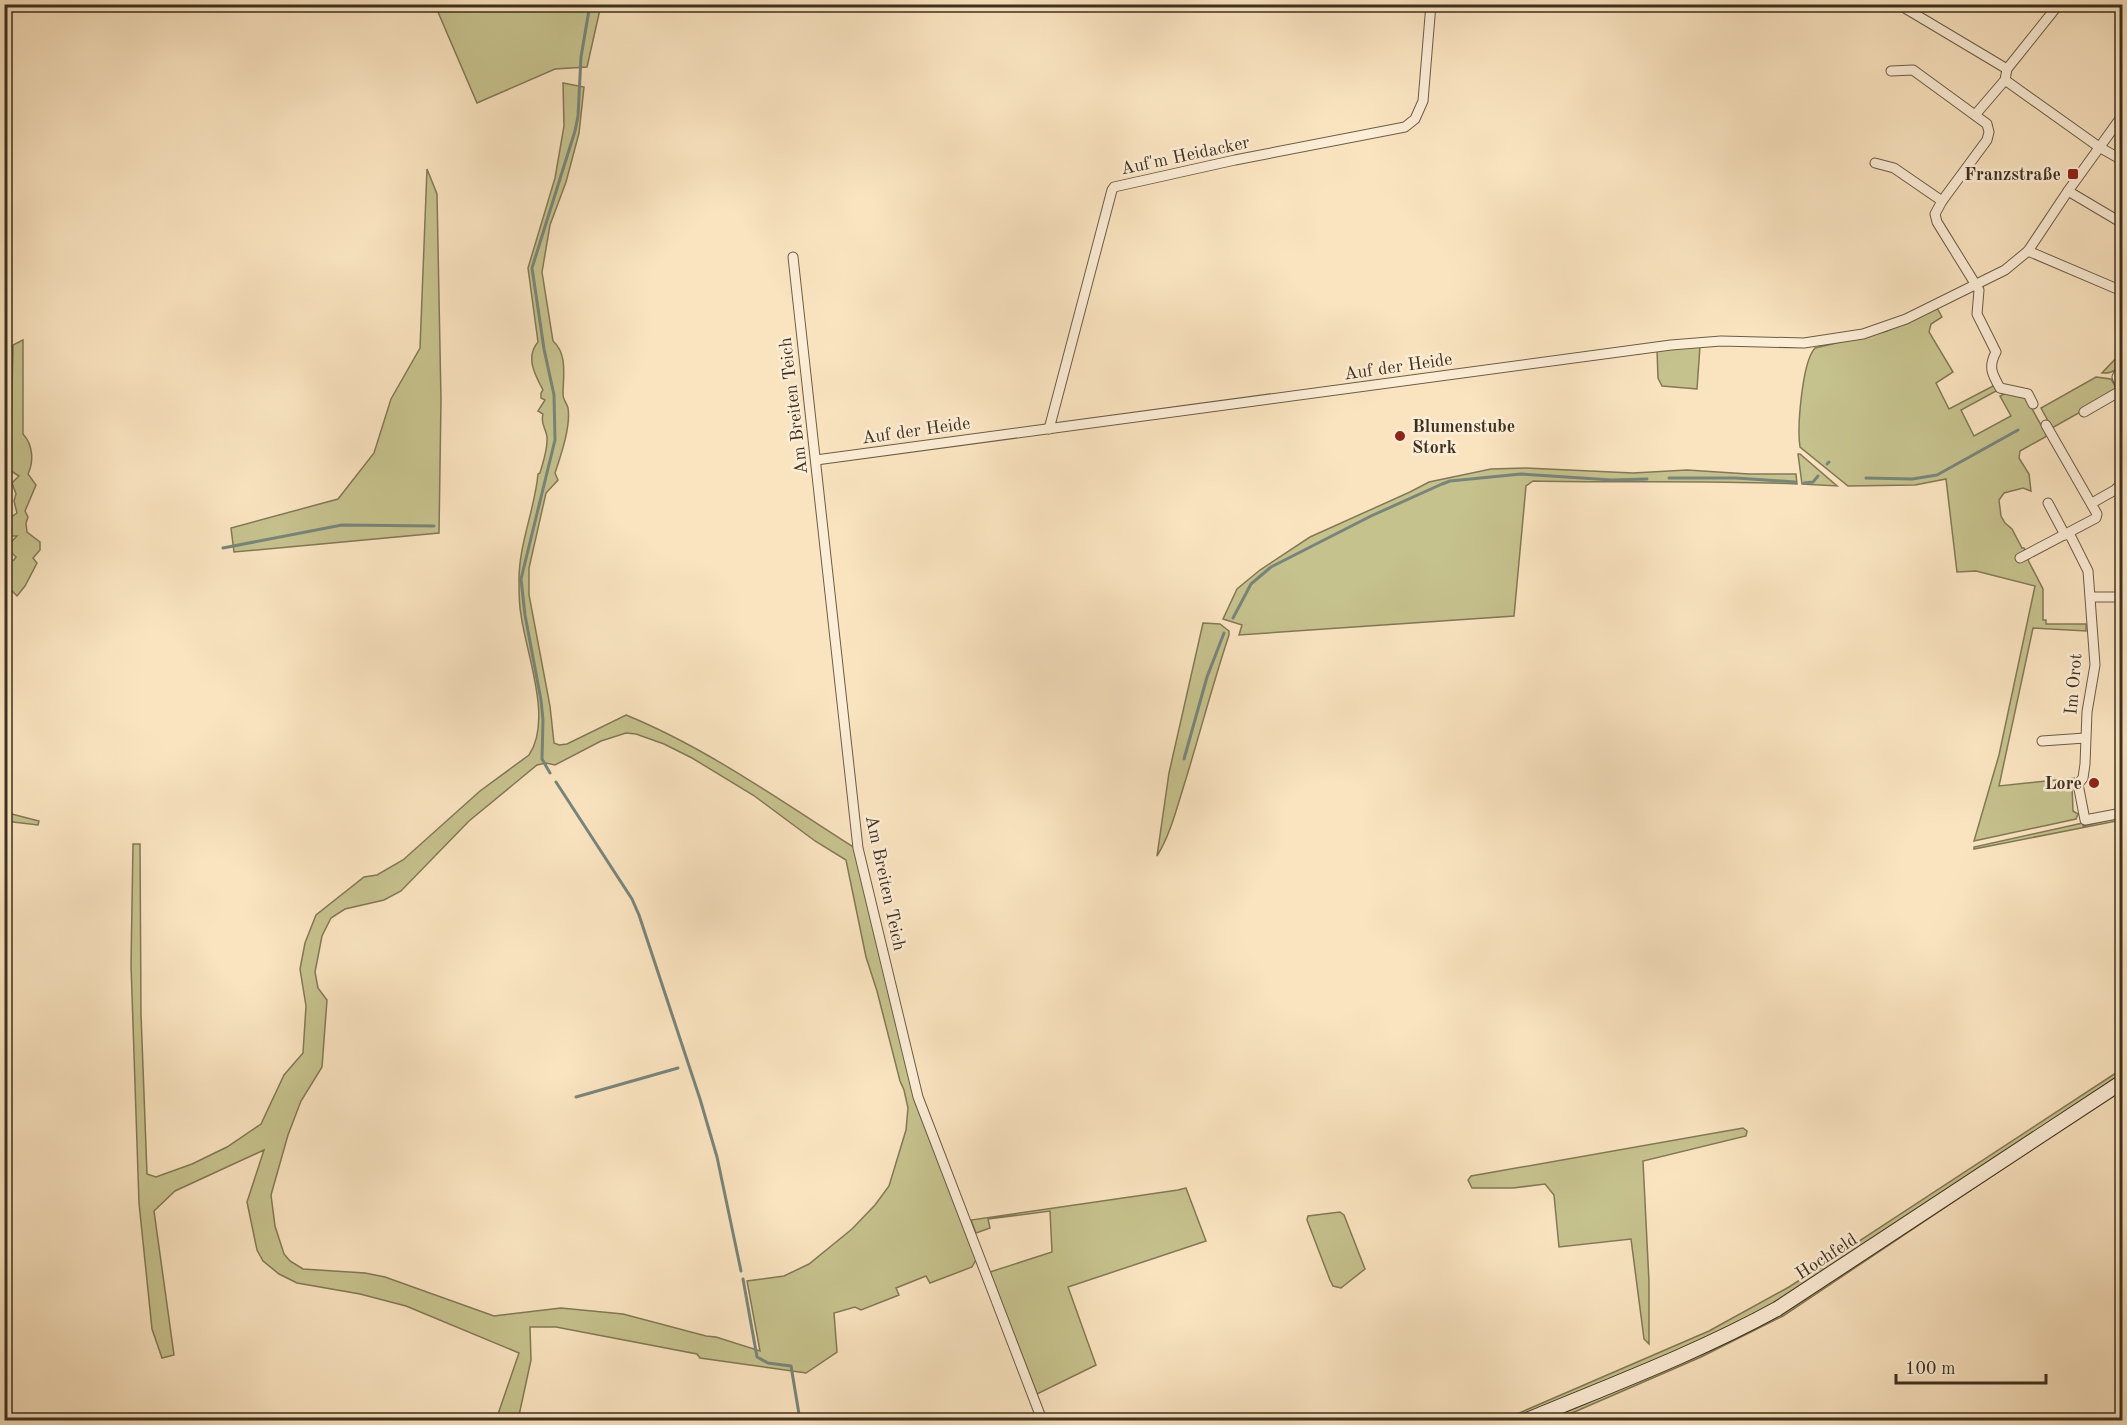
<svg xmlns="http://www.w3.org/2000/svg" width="2127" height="1425" font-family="'Old Standard TT',serif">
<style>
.green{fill:#c6c28d;stroke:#827956;stroke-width:1.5;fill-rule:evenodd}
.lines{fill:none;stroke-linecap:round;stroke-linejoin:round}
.stream{stroke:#78857b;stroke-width:3}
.street-casing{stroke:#6c5d46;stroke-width:11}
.secondary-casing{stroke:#3d301e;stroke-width:16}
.street{stroke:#fcedd6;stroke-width:9}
.secondary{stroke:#fcedd6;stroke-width:14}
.poi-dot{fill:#8f2418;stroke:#fcedd6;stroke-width:2}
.labels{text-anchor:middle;stroke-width:5;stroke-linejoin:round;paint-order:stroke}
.street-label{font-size:18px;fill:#3d301e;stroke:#fcedd6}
.poi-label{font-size:18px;font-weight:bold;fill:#3d301e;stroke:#fcedd6;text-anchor:end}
</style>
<rect width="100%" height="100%" fill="#fae4c0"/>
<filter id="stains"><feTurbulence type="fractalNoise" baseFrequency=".00333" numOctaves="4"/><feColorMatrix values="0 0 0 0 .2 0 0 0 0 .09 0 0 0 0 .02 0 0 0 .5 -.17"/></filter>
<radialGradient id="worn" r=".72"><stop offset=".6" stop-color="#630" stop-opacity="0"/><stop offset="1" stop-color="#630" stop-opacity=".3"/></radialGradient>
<g class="green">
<path d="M435,5H601L587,67L555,69L477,103Z"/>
<path d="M563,83L584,87L579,133L566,182L550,225L542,272L553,341C568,354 563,377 563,395C563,400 567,403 568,408C571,426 561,455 555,473L558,480L546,493L529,568V595L550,706L554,743L559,745L567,744L626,715C707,748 781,801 855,848L916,1097L977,1258L972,1267L930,1283L926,1276L896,1288L899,1295L861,1310L855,1307L834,1313L837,1352L806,1373L700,1358L697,1354L556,1327H530L531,1360L518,1420H496L519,1353L406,1306L360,1294L297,1283L279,1274L263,1261L257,1250L247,1202L264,1150L175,1191L154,1211L174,1355L162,1358L152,1329L139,1203L131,965L133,844H140L141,1014L147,1174L156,1177L192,1164L227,1147L261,1124L284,1075L303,1053L306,1006L300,969L305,943L316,915L364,877L377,875L403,860L480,791L529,755C553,720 526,653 521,615C519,605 519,593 519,583C518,546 535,509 538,474L540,473C543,462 548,449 547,437C546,428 540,424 543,414L538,411L545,400L541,398V393L543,390C535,375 525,357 538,342L528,268L555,178L564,126ZM626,733L636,734L664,744L692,758L753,795L815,841L846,860L866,957L877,991L900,1081L904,1090L908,1108L906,1130L889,1186L875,1205L852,1229L809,1264L784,1276L747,1281L760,1351L716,1337L706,1336L623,1314L561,1308L494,1316L385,1277L365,1273L303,1269L290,1261L284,1254L275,1226L271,1195L288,1135L301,1101L322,1067L327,1000L318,988L315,972L322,936L331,918L345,909L384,900L401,891L469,821L537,765L546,763L555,765L601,741Z"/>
<path d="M427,169L437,194L441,400L439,533L234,552L231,528L338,499L374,453L391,399L420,348Z"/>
<path d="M1937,308L1942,317L1931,324L1929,332L1953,372L1936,383L1949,409L1995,385L1998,390L1961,410L1974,436L2011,416L2000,396L2006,393L2026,398L2047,436L2020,451L2019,458L2029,474L2031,491L2023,488L2004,493L1999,500L2001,516L2005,523L2012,529L2022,548H2024L2030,558L2028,560L2043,589V620H2046V624H2086V631L2033,628L1999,786L2074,778L2072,786L2073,811L2078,814L2076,819L1974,841L1999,755L2035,586L1976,571L1957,572L1946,479L1915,485L1848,486L1800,447C1797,428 1802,362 1815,348L1887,331Z"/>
<path d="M23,340V434C33,445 34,461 28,474L36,485L25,511L28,517L26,523L27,532L40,542V550L33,558L37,563L25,586L17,596L5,584L4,563L7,561L14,560L16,557L10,551V543L17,536H11L5,529V521L17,513L14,501L16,494L12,483L19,476L8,469L11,441L13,345Z"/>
<path d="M1700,346L1697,389L1662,386L1658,378L1657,350Z"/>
<path d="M2120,354L2122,355C2122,367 2114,374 2102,373Z"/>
<path d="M2096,377L2111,379L2118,391L2052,428L2041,408Z"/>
<path d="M1798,454H1800L1837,486L1802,484Z"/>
<path d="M1526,468L1633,473L1687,470L1749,474H1796L1797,484C1709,480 1621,483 1533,481L1526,486L1514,616L1239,635L1242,625L1223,619L1237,589L1260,570L1310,537L1410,492L1429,482L1491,469Z"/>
<path d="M1203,623L1220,624L1229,631V635C1213,683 1200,733 1185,782C1177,807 1171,833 1157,856L1169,773Z"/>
<path d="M4,812L39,821L38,825L5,821Z"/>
<path d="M2122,817V820L1974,849V847L2083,823V826Z"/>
<path d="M2122,1069V1089L1783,1316L1701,1357L1556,1420H1503L1709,1331L1789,1287Z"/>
<path d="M1743,1128L1747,1131L1746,1136L1643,1161L1649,1282V1344L1644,1339L1631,1239L1559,1247L1554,1195L1545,1184L1513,1188H1472L1468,1180L1471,1176Z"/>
<path d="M1186,1188L1206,1241L1068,1287L1096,1365L1037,1394L990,1272L1052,1252L1050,1211L988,1219L990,1228L976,1233L971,1220L1178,1190Z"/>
<path d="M1340,1212L1344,1215L1365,1269L1341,1288L1333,1286L1330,1280L1307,1220L1308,1216Z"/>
</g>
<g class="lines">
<g class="stream">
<path d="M1827,464L1829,462"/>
<path d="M1669,478H1736L1795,482"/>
<path d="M1866,478L1912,479L1937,475L2018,430"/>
<path d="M1804,483L1813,482L1818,476"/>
<path d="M223,548L342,525L434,526"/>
<path d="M1233,618L1251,584L1271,567L1371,516L1442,484L1450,481L1521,474L1612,480L1647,479"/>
<path d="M1184,759L1207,677L1224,633"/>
<path d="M550,773L542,759L543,720L541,700L525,615L521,579L555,440L554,395L544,349L532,268L575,131L578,116L581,57L590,4"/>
<path d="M556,782L632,899L639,915L700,1099L717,1157L741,1271"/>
<path d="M576,1097L678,1068"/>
<path d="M743,1279L757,1357L768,1363L791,1366L800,1420"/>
</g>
<g class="street-casing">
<g id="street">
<path d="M1898,4L2007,69"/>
<path d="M1891,71L1913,70L1987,124L1989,132L1987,140L1942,201L1935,214L1937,222L1979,290L1977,314L1996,352C1988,367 1992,374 2000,388L2028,394L2033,404"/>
<path d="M2005,80L2099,147L2122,160"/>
<path d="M1975,115L2005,80L2007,69L2059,4"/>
<path d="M1875,163L1894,168L1942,201"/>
<path d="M2068,191L2122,223"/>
<path d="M2028,251L2122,291"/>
<path d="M793,257L858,848L918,1097L1042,1420"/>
<path d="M2122,367L2117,377L2122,390"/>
<path d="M2084,412L2122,390"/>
<path d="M1049,429L1112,190L1114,187L1235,160L1405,127L1415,119L1423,101L1431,4"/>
<path d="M816,460L1671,345L1721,341L1804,343L1863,334L1906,319L2005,270L2028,251L2068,191L2122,116"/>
<path d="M2048,503L2065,535"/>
<path d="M2092,503L2115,490L2122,483"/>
<path d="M2069,533L2088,571L2095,665L2087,712L2085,764L2083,778L2078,784L2085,820L2122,813"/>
<path d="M2020,558L2096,518L2097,514L2046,425"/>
<path d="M2091,597H2122"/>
<path d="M2042,741L2085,738"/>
</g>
</g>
<g class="secondary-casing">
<path id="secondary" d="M1527,1420C1611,1385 1697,1353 1777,1309L2122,1082"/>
</g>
<use href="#street" class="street"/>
<use href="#secondary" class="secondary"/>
</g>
<g class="poi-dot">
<rect x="2067" y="168" width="12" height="12" rx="3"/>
<circle cx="1400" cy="436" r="6"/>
<circle cx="2094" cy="783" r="6"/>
</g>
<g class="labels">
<g class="street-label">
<text transform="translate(1185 155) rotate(-12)" y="6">Auf'm Heidacker</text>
<text transform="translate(1398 366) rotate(-8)" y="6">Auf der Heide</text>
<text transform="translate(793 406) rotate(-97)" y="6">Am Breiten Teich</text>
<text transform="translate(916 430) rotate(-8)" y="6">Auf der Heide</text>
<text transform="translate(2073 684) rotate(-85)" y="6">Im Orot</text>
<text transform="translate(886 883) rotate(78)" y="6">Am Breiten Teich</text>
<text transform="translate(1826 1256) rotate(-33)" y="6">Hochfeld</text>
</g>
<g class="poi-label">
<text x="2061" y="180">Franzstraße</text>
<text x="1412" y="432" text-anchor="start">Blumenstube<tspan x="1412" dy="21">Stork</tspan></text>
<text x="2082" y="789">Lore</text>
</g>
</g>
<rect width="2127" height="1425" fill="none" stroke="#fae4c0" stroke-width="24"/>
<rect x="6" y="6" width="2115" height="1413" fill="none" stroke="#3d301e" stroke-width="3"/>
<rect x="12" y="12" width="2103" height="1401" fill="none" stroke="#3d301e" stroke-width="1.5"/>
<path d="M1896 1374v9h150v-9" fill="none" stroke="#3d301e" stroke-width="3"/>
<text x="1905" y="1374" font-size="18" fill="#3d301e" stroke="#fcedd6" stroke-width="4.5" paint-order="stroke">100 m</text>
<rect width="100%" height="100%" filter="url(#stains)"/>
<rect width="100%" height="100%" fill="url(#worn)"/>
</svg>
